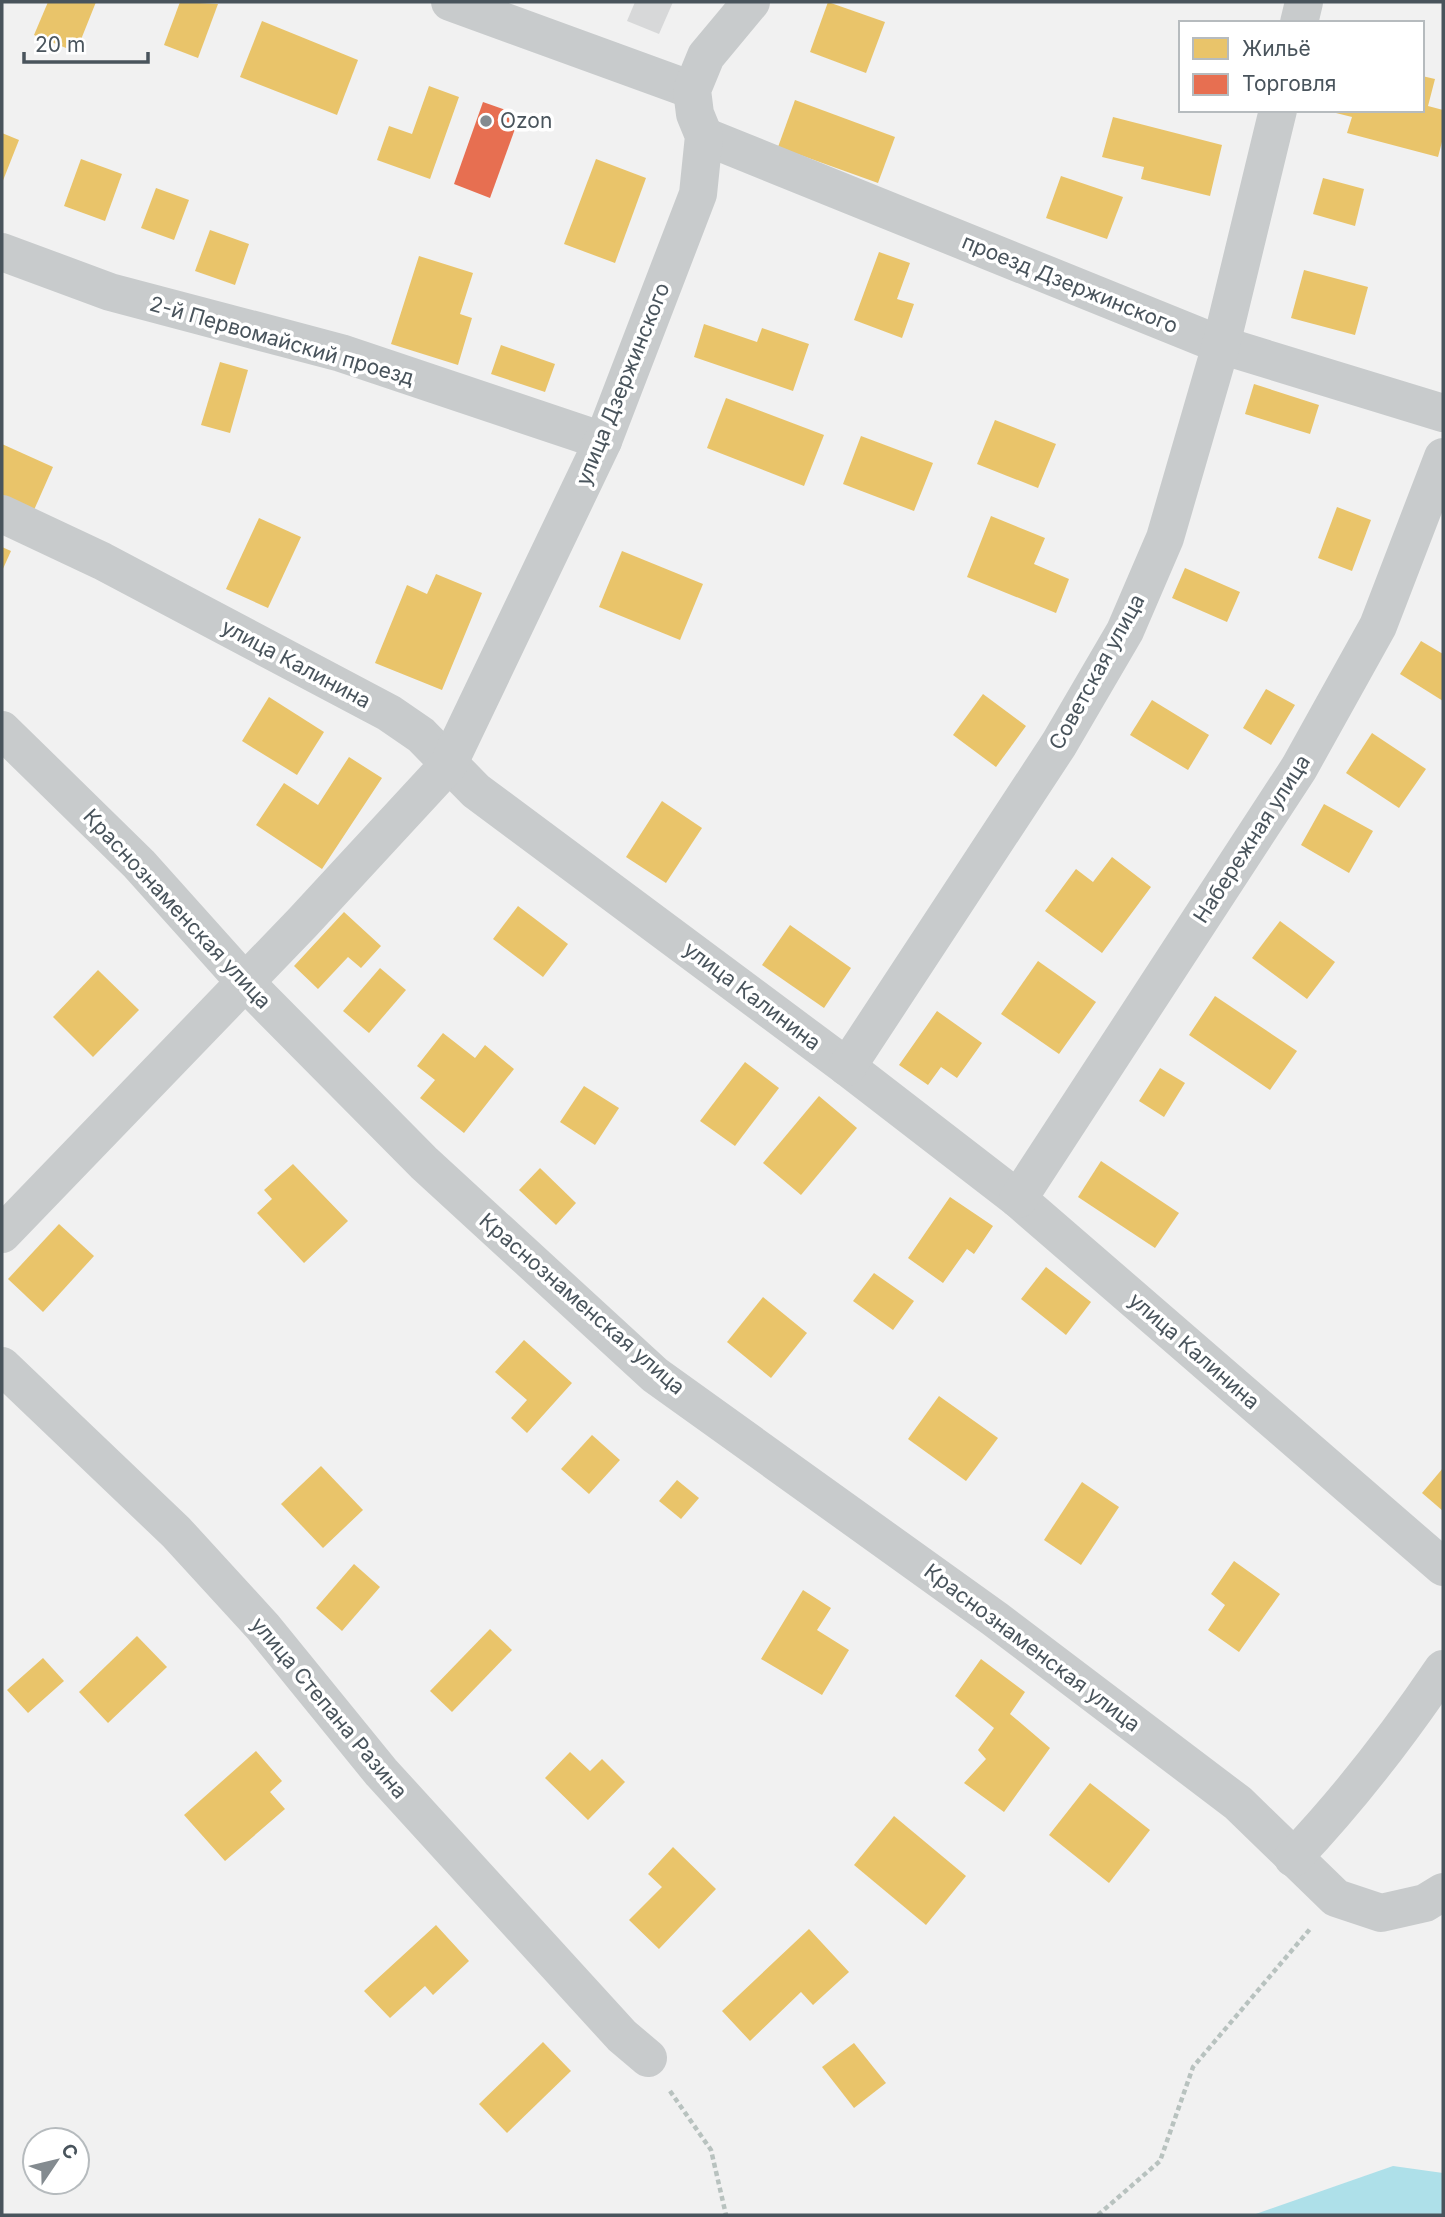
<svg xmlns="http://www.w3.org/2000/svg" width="1445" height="2217" font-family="Inter,sans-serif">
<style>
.water{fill:#aee0e9}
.homes{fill:#e9c46a}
.shops{fill:#e76f51}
.building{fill:#d7d8d9}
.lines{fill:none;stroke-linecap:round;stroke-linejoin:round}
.path{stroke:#b8c2bf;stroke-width:4.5;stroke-dasharray:5 3.5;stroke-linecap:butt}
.minor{stroke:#c8cbcc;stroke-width:38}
.poi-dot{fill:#848b90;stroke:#fff;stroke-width:2.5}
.labels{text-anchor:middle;stroke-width:7;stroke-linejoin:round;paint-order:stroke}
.poi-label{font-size:21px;fill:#49545c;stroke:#fff;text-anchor:start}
.street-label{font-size:21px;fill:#49545c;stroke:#fff}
</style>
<rect width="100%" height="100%" fill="#f1f1f1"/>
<path class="water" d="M1393,2166L1443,2173V2215H1253Z"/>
<g class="homes">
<path d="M48,2H96L76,52L34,35Z"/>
<path d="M180,2L218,4L198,58L164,45Z"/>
<path d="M828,2L885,22L866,73L810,52Z"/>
<path d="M262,21L358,60L337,115L240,77Z"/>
<path d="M1422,76L1435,79L1428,106L1443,110V138L1438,157L1347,133L1352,117L1328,111L1422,110Z"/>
<path d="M429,86L459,97L430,179L377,160L389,126L412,134Z"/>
<path d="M795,100L895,137L878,183L778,147Z"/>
<path d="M1113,117L1222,145L1210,196L1141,179L1144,167L1102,157Z"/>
<path d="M2,133L19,140L2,183Z"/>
<path d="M81,159L122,174L105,221L64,206Z"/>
<path d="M596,159L646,178L615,263L564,244Z"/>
<path d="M1061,176L1123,197L1107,239L1046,218Z"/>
<path d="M1323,178L1364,189L1355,226L1313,214Z"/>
<path d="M156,188L189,200L174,240L141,228Z"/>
<path d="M210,230L249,244L235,285L195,271Z"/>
<path d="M879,252L910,263L897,299L914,304L902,338L854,320Z"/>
<path d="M419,256L473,273L460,314L472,318L458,365L391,344Z"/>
<path d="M1304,270L1368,287L1355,335L1291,318Z"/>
<path d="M704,324L757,342L762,328L809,344L793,391L694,357Z"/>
<path d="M501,345L555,364L545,392L491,374Z"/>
<path d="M220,362L248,370L230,433L201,425Z"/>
<path d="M1254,384L1319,405L1310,434L1245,414Z"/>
<path d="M726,398L824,435L804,486L707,448Z"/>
<path d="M995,420L1056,444L1038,488L977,464Z"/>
<path d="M861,436L933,463L914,511L843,484Z"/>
<path d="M2,444L53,467L34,510L2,495Z"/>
<path d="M1337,507L1371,520L1352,571L1318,558Z"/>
<path d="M991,516L1045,538L1034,564L1069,579L1056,613L967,577Z"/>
<path d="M259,518L301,537L268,608L226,589Z"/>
<path d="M2,547L11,551L2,571Z"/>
<path d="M622,551L703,584L680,640L599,607Z"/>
<path d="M1185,568L1240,592L1227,622L1172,598Z"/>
<path d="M436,574L482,593L442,690L375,663L407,585L427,594Z"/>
<path d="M1421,641L1443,654V701L1400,674Z"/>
<path d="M1266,689L1295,705L1271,745L1243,728Z"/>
<path d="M983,694L1026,726L996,767L953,735Z"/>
<path d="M269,697L324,732L297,775L242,741Z"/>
<path d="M1152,700L1209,735L1188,770L1130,735Z"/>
<path d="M1372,733L1426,769L1399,808L1346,773Z"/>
<path d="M349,757L382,778L322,869L256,825L284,783L318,805Z"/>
<path d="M662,801L702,828L666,883L626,857Z"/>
<path d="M1324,804L1373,831L1349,873L1301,845Z"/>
<path d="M1112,857L1151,887L1102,953L1045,911L1076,869L1093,882Z"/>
<path d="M518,906L568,944L543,977L493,939Z"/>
<path d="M344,912L381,946L361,968L348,957L318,989L294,966Z"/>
<path d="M1280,921L1335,962L1307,999L1252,958Z"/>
<path d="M790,925L851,968L824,1008L762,965Z"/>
<path d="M1038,961L1096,1002L1059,1054L1001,1014Z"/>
<path d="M380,968L406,990L369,1033L343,1011Z"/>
<path d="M98,970L139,1010L93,1057L53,1017Z"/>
<path d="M1215,996L1297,1051L1270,1090L1189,1035Z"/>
<path d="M937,1011L982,1043L957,1078L941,1067L928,1085L899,1065Z"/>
<path d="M443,1033L475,1058L485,1045L514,1069L464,1133L420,1098L435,1080L417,1066Z"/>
<path d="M745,1062L779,1088L735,1146L700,1121Z"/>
<path d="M1160,1068L1185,1083L1164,1117L1139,1101Z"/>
<path d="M584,1086L619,1108L595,1145L560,1122Z"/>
<path d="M819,1096L857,1128L801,1195L763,1163Z"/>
<path d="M1101,1161L1179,1213L1155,1248L1078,1197Z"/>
<path d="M293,1164L348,1221L304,1263L257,1213L272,1199L264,1190Z"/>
<path d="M540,1168L576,1203L556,1225L519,1190Z"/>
<path d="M950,1197L993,1226L974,1254L967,1249L943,1283L908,1258Z"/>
<path d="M59,1224L94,1256L43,1312L8,1279Z"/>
<path d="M1046,1267L1091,1302L1066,1335L1021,1299Z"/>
<path d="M874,1273L914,1301L893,1330L853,1301Z"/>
<path d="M763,1297L807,1333L771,1378L727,1342Z"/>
<path d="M524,1340L572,1383L527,1433L511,1418L527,1400L495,1372Z"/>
<path d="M939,1396L998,1438L966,1481L908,1439Z"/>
<path d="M592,1435L620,1460L589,1494L561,1469Z"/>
<path d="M321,1466L363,1510L323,1548L281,1504Z"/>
<path d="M1443,1468V1511L1422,1493Z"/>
<path d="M677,1480L699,1498L681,1519L659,1501Z"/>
<path d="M1082,1482L1119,1507L1081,1565L1044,1540Z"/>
<path d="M1234,1561L1280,1594L1239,1652L1208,1630L1225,1605L1211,1594Z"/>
<path d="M354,1564L380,1587L342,1631L316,1608Z"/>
<path d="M803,1590L831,1608L817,1630L849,1650L822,1695L761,1659Z"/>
<path d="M490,1629L512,1650L452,1712L430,1691Z"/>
<path d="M137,1636L167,1667L108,1723L79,1692Z"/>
<path d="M43,1658L64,1681L28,1713L7,1690Z"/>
<path d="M981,1659L1025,1692L1010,1714L1050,1748L1004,1812L964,1783L986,1759L978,1750L994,1728L955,1696Z"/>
<path d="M256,1751L282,1781L270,1792L285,1809L225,1861L184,1815Z"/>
<path d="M570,1752L590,1771L602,1759L625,1782L588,1820L545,1778Z"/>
<path d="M1090,1783L1150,1830L1109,1883L1049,1835Z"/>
<path d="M894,1816L966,1876L926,1925L854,1865Z"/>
<path d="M673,1847L716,1889L659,1949L629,1920L662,1887L648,1874Z"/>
<path d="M436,1925L469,1961L433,1995L425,1986L390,2018L364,1991Z"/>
<path d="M809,1929L849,1972L813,2005L801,1992L750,2041L722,2011Z"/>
<path d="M543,2042L571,2071L507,2133L479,2104Z"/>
<path d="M854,2043L886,2083L854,2108L822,2067Z"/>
</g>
<path class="shops" d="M483,102L520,115L490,198L454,184Z"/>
<path class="building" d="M635,2H673L659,34L627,21Z"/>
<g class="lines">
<g class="path">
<path d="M670,2091L711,2150L726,2215"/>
<path d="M1098,2215L1160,2161L1193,2067L1310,1929"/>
</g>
<g class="minor">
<path d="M450,2L692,90"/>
<path d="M1299,23L1304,2"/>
<path d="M704,136L1221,345L1443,413"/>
<path d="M2,252L110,292L341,353L603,441"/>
<path d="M2,514L102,561L389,713L421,735L476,791L847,1067L1018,1199L1443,1567"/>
<path d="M2,730L139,864L244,981L424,1163L655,1375L995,1619L1238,1803L1336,1898L1381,1913L1425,1903L1443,1892"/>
<path d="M847,1067L1059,744L1125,631L1165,538L1221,345L1278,110"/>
<path d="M1018,1199L1299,768L1378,626L1443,457"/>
<path d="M2,1234L303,922L448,765L603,441L698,194L704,136L695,114L692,90L706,56L751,2"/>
<path d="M2,1366L176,1532L263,1627L381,1772L622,2036L648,2058"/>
<path d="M1293,1858C1349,1799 1397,1737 1443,1669"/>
</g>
</g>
<circle class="poi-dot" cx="486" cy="121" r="7"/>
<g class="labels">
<g class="poi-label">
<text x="500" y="128">Ozon</text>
</g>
<g class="street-label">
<text transform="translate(1070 284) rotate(22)" y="7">проезд Дзержинского</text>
<text transform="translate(282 341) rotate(16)" y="7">2-й Первомайский проезд</text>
<text transform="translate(623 384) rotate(-68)" y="7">улица Дзержинского</text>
<text transform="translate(296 664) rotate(28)" y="7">улица Калинина</text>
<text transform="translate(1097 672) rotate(-61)" y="7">Советская улица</text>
<text transform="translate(1252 839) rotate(-57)" y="7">Набережная улица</text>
<text transform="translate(177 909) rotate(47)" y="7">Краснознаменская улица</text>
<text transform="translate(752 996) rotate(37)" y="7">улица Калинина</text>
<text transform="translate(582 1304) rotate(41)" y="7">Краснознаменская улица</text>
<text transform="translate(1194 1351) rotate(41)" y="7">улица Калинина</text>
<text transform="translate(1032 1648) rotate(37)" y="7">Краснознаменская улица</text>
<text transform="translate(329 1708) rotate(50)" y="7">улица Степана Разина</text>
</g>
</g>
<rect width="1445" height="2217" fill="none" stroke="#49545c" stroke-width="7"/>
<rect x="1179" y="21" width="245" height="91" fill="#ffffff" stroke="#b6bbbe" stroke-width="2"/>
<rect x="1193" y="38" width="35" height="21" fill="#e9c46a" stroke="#b6bbbe" stroke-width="2"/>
<text x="1242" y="56" font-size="21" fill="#49545c">Жильё</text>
<rect x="1193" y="74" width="35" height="21" fill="#e76f51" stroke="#b6bbbe" stroke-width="2"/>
<text x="1242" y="91" font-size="21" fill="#49545c">Торговля</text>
<g transform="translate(56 2161) rotate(55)"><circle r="33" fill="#ffffff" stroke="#b6bbbe" stroke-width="2"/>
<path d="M0-5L12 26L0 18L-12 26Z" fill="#848b90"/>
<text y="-10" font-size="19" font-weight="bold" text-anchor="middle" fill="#49545c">С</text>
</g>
<path d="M24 52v10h124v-10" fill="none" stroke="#49545c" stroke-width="3.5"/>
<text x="35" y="52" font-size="21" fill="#49545c" stroke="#ffffff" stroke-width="5" paint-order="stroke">20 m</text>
</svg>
